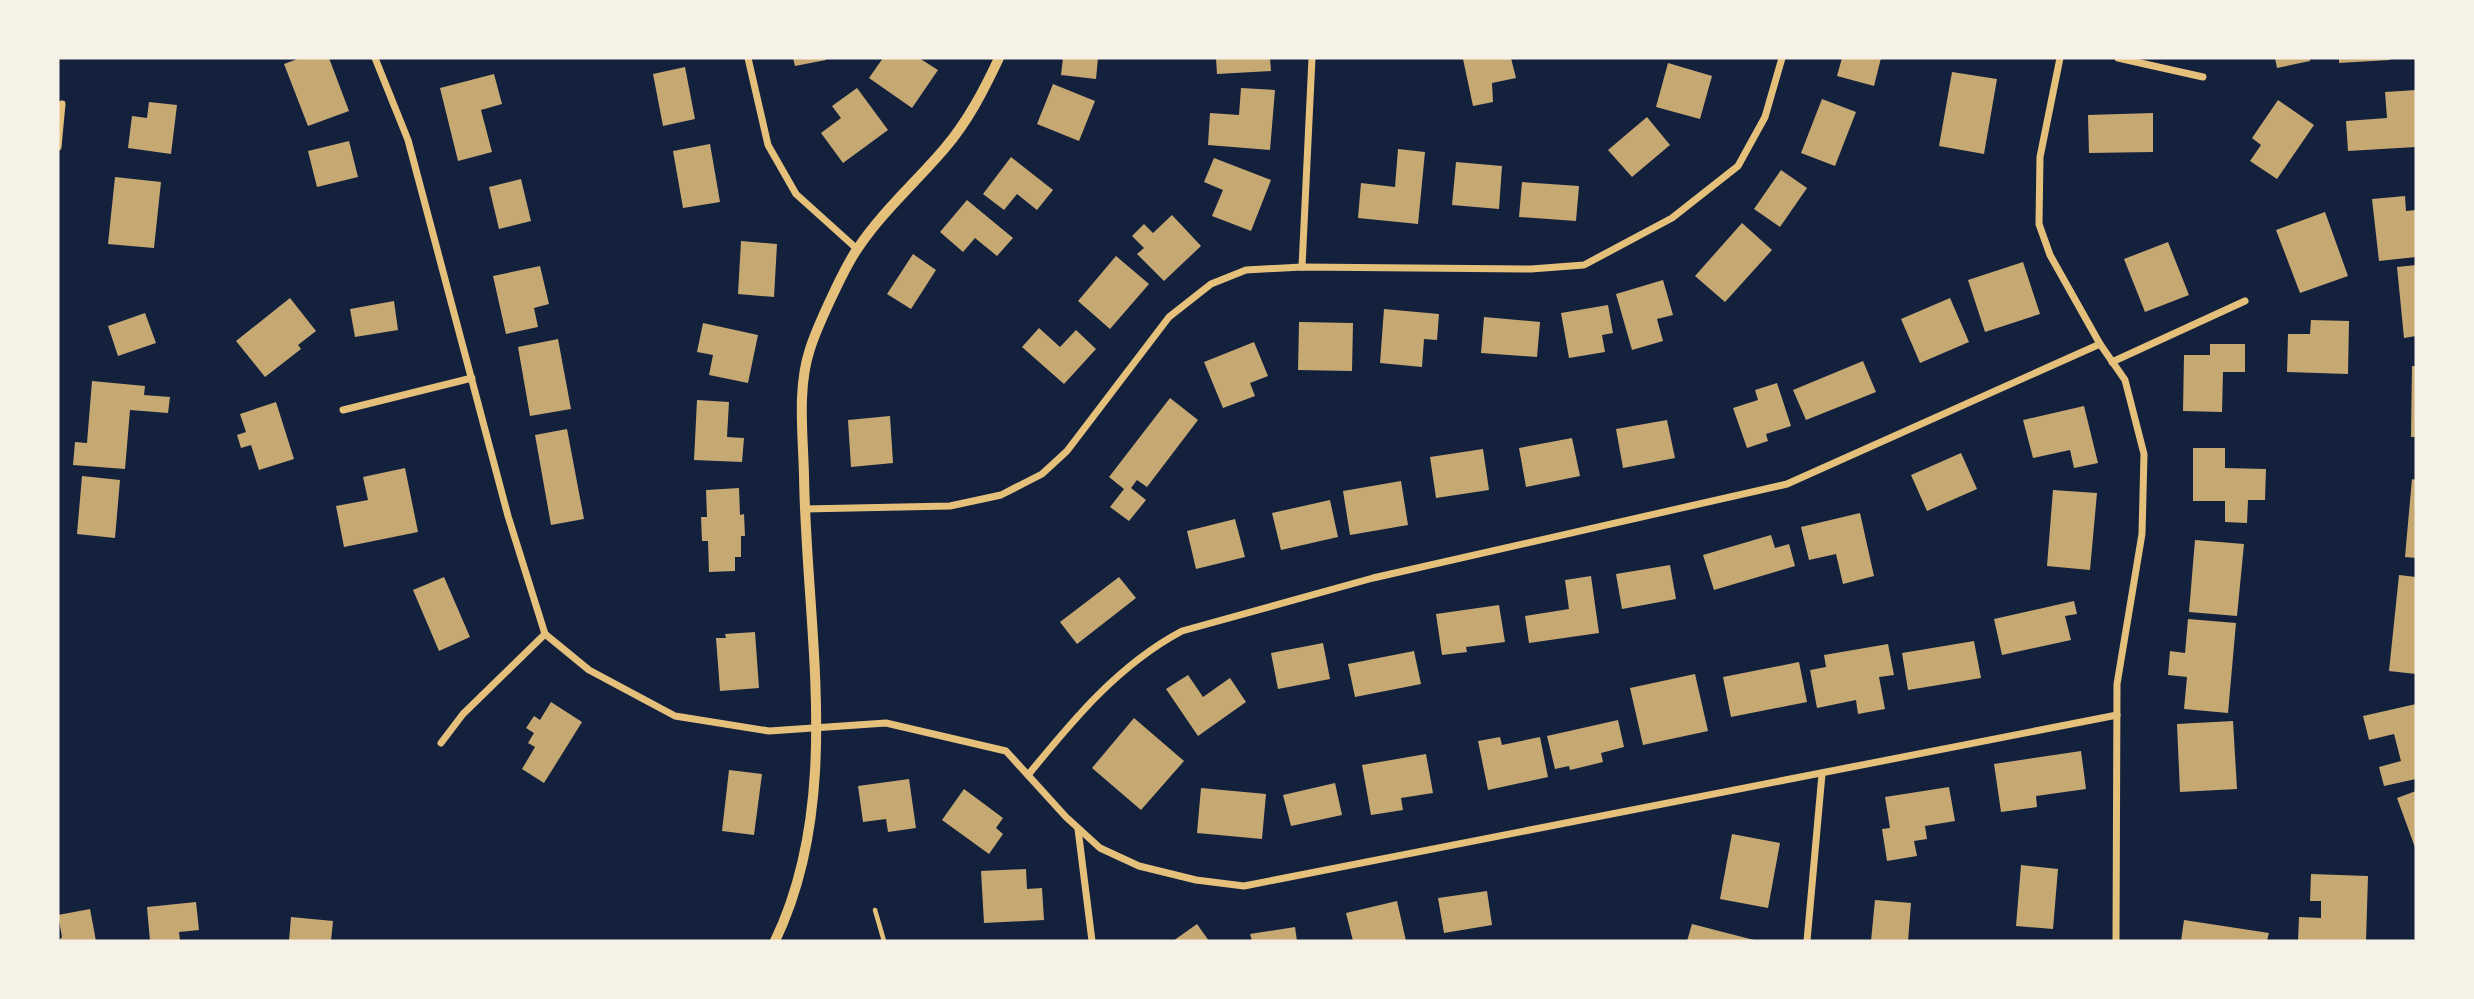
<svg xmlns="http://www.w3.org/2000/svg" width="2474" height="999" font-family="Manrope,sans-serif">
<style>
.building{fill:#c6a872}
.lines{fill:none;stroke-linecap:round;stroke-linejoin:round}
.service{stroke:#e5c07b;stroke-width:4.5}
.minor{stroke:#e5c07b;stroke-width:7}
.tertiary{stroke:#e5c07b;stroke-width:10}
</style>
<rect width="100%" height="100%" fill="#14213d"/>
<g class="building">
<path d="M300,58H329L349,111L308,126L284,64Z"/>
<path d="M793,58H826V60L795,66Z"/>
<path d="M883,58H919L938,70L912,108L869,78Z"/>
<path d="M1063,58H1098L1096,79L1061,75Z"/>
<path d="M1216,58H1270L1271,71L1217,74Z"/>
<path d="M1511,58L1516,78L1492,83L1493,102L1473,106L1463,59Z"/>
<path d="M1842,58H1881L1874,86L1837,76Z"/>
<path d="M2275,58H2310V61L2277,68Z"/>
<path d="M2339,58H2390V60L2339,63Z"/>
<path d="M1668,63L1712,76L1700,119L1656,107Z"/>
<path d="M685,67L695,119L663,126L653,74Z"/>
<path d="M1952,72L1997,79L1984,154L1939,146Z"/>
<path d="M494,74L502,104L481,110L492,152L458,161L440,88Z"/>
<path d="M1053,84L1095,101L1079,141L1037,124Z"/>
<path d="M857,88L888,130L843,163L821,133L841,118L832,106Z"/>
<path d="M1241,88L1275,90L1270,150L1208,145L1210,113L1239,115Z"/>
<path d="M2416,90V147L2348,151L2346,121L2387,118L2385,92Z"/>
<path d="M1822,99L1856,112L1835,166L1801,153Z"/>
<path d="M2278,100L2314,125L2277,179L2250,161L2261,145L2252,138Z"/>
<path d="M149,102L177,105L171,154L128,148L132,116L147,118Z"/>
<path d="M2153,113V152L2089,153L2088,115Z"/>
<path d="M1647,117L1670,145L1632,177L1608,150Z"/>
<path d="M349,141L358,177L317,187L308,151Z"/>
<path d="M710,144L720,202L683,208L673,151Z"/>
<path d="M1398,149L1425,152L1418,224L1358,218L1361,183L1395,187Z"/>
<path d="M1011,157L1053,190L1037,210L1017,194L1004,210L983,194Z"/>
<path d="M1214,158L1271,180L1251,231L1212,216L1223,190L1204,182Z"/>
<path d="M1456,162L1502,166L1499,209L1452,205Z"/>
<path d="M1781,170L1807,188L1780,227L1754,209Z"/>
<path d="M115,177L161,182L154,248L108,244Z"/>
<path d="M521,179L531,221L499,229L489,187Z"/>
<path d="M1522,182L1579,186L1576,221L1519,217Z"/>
<path d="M2405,196L2406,211L2416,210V257L2379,261L2372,199Z"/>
<path d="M967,200L1013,238L997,256L975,238L963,252L940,232Z"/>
<path d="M2325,212L2348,276L2300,293L2276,230Z"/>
<path d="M1172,215L1201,246L1164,281L1137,254L1144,248L1132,236L1144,224L1153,233Z"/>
<path d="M1742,223L1772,250L1725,302L1695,276Z"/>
<path d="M741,241L777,244L774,297L738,294Z"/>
<path d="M2168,242L2189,295L2145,312L2124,259Z"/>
<path d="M913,254L936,270L911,309L887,294Z"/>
<path d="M1116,256L1149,284L1110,329L1078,301Z"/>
<path d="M2023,262L2040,314L1985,332L1968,280Z"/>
<path d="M2416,265V336L2404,338L2397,267Z"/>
<path d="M540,266L549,304L534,308L538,327L506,334L493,276Z"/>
<path d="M1663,280L1673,315L1657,319L1663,341L1632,350L1616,294Z"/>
<path d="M290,298L316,331L298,345L301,349L265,377L236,341Z"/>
<path d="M1950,298L1969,342L1920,363L1901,319Z"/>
<path d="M394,301L398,330L355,337L350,309Z"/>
<path d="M1608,305L1613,333L1602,335L1605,352L1569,358L1561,313Z"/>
<path d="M1384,309L1439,314L1437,340L1424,339L1422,367L1380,363Z"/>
<path d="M145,313L156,343L118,356L108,326Z"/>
<path d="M1484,317L1540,322L1537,357L1481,353Z"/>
<path d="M2311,320L2349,321L2348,374L2287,372L2288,334H2310Z"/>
<path d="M1299,322L1353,323L1352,371L1298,370Z"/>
<path d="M703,323L758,335L748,383L709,375L713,355L697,352Z"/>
<path d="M1039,328L1060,347L1076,330L1096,349L1064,384L1022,347Z"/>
<path d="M558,339L571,409L530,416L518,347Z"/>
<path d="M1254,342L1268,376L1250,383L1255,396L1223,408L1204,362Z"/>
<path d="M2210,344H2245V372H2223L2222,412L2183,411L2184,355H2210Z"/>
<path d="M1863,361L1876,392L1806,420L1793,390Z"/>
<path d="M2412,366H2416V437H2411Z"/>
<path d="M92,381L145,386L144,395L170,397L168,413L130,410L125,469L73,465L75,442L87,443Z"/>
<path d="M1777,383L1791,426L1766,434L1768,441L1747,448L1733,408L1758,400L1755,390Z"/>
<path d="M1170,398L1198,420L1147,487L1137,480L1131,488L1146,500L1129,521L1110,507L1124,489L1109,477Z"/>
<path d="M697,400L729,402L727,437L744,438L742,462L694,460Z"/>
<path d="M276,402L294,459L259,470L251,445L241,448L237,435L246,432L240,414Z"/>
<path d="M2084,406L2098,463L2074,468L2070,450L2033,458L2023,420Z"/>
<path d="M890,416L893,463L851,467L848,420Z"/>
<path d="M1667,420L1675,458L1623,468L1616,429Z"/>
<path d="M567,429L584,519L551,525L535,435Z"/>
<path d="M1572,438L1580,476L1526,487L1519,448Z"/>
<path d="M2193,448H2225V468L2266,469L2265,500H2248L2247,523L2225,522V501H2193Z"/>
<path d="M1483,449L1489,490L1436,498L1430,457Z"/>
<path d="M1961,453L1977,489L1927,511L1911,475Z"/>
<path d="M405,468L418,532L344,547L336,506L368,500L363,477Z"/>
<path d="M82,476L120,480L115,538L77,534Z"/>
<path d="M2412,479L2416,480V558L2405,557Z"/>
<path d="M1401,481L1408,525L1350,535L1343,491Z"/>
<path d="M739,488L740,515L744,514L745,536H741V557H735V571L709,572L708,541H702L701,517H707L706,490Z"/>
<path d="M2053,490L2097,493L2090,570L2047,566Z"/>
<path d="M1330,500L1338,537L1281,550L1272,513Z"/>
<path d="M1860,513L1874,576L1843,584L1836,554L1809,560L1801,527Z"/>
<path d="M1235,519L1245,557L1196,569L1187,531Z"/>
<path d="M1771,535L1775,548L1789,544L1795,566L1714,590L1703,555Z"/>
<path d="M2195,540L2244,544L2237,616L2189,612Z"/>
<path d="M1670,565L1676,599L1622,609L1616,574Z"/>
<path d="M2399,575L2416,577V674L2389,671Z"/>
<path d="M1591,576L1599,633L1529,643L1525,616L1569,609L1565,580Z"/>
<path d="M444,577L470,637L439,651L413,590Z"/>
<path d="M1119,577L1136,598L1077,644L1060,622Z"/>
<path d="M2074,601L2077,614L2065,616L2071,640L2002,655L1994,619Z"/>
<path d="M1499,605L1505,642L1466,647L1467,652L1442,655L1436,614Z"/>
<path d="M2188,619L2236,623L2228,713L2184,709L2187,677L2168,675L2170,651L2185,653Z"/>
<path d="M755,632L759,688L720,691L716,638H726L725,634Z"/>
<path d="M1974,641L1981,678L1908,690L1902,653Z"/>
<path d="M1323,643L1330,679L1278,689L1271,653Z"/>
<path d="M1888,644L1894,675L1879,677L1885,709L1858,714L1856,700L1817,708L1810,670L1826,667L1824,655Z"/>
<path d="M1414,651L1421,684L1355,697L1348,664Z"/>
<path d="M1799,662L1807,702L1731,717L1723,677Z"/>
<path d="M1695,674L1708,731L1643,745L1630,688Z"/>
<path d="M1188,675L1203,697L1230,678L1246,702L1198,736L1166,689Z"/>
<path d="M551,702L582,722L544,783L522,769L535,747L528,743L534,733L526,728L534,716L540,720Z"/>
<path d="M2416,704V779L2384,786L2379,767L2401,761L2394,734L2369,740L2363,716Z"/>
<path d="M1134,718L1184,761L1141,810L1092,768Z"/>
<path d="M1618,720L1624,747L1601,753L1603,762L1570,770L1569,766L1555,769L1547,736Z"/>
<path d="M2233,721L2237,789L2180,792L2177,724Z"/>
<path d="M1500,737L1502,745L1540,737L1548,777L1488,790L1478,741Z"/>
<path d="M2081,751L2086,789L2036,796L2037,807L2001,812L1994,764Z"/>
<path d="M1426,754L1433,793L1401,798L1403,810L1371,815L1362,765Z"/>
<path d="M729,770L762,774L754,835L722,831Z"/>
<path d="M909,779L916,828L888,832L886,819L863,822L858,786Z"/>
<path d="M1335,783L1342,815L1291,826L1283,795Z"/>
<path d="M1949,787L1955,821L1925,826L1927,839L1914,841L1917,856L1887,861L1882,829L1890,828L1885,797Z"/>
<path d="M1201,788L1266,794L1262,839L1197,833Z"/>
<path d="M964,789L1003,818L996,828L1003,834L989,854L942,820Z"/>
<path d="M2416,791V850L2397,798Z"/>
<path d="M1732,834L1780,843L1768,908L1720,899Z"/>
<path d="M2021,865L2058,869L2053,929L2016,926Z"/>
<path d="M1026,869L1027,889L1042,888L1044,920L984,923L981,871Z"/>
<path d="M2311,874L2368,876L2366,941H2298L2299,917L2321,918V901H2310Z"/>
<path d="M1487,891L1492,925L1444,933L1438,898Z"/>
<path d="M1875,900L1911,903L1908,941H1871Z"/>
<path d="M1397,901L1406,941H1353L1346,913Z"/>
<path d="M196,902L199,930L179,932L180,941H150L147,907Z"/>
<path d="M90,909L96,941H58L62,937L58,915Z"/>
<path d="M291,917L333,921L331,941H289Z"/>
<path d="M2184,920L2269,933L2267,941H2181Z"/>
<path d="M1197,924L1209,941H1173Z"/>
<path d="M1692,924L1754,940V941H1687Z"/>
<path d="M1295,927L1297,941H1252L1250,934Z"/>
</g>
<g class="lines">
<path class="service" d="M875,910L884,941"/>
<g class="minor">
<path d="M375,58L408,140L508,516L545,634L589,670L675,716L769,731L886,723L1006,751L1066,817L1100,848L1139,866L1196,880L1244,886L2117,715"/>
<path d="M748,58L768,145L796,194L857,249"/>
<path d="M2060,58L2040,157L2039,224L2050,255L2100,344L2125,380L2144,454L2142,534L2117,684L2116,941"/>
<path d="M2118,58L2203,77"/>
<path d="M58,147L62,104"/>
<path d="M1302,267L1312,58"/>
<path d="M2112,362L2245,301"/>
<path d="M343,410L472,378"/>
<path d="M804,509L950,506L1001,495L1042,474L1067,451L1169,317L1211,284L1246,270L1302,267L1531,269L1584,265L1672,218L1738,166L1765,117L1782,58"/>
<path d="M441,743L463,714L545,634"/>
<path d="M1028,775C1073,720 1118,665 1182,631L1373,578L1787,484L2100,344"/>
<path d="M1078,829L1092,941"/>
<path d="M1807,941L1822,774"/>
</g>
<path class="tertiary" d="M775,941C844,798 806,628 804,475C803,434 797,388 810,349C817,327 845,266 858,248C882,212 917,181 945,148C968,121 984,90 999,58"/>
</g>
<rect width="2474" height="999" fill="none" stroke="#f6f1e7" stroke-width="119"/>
</svg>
